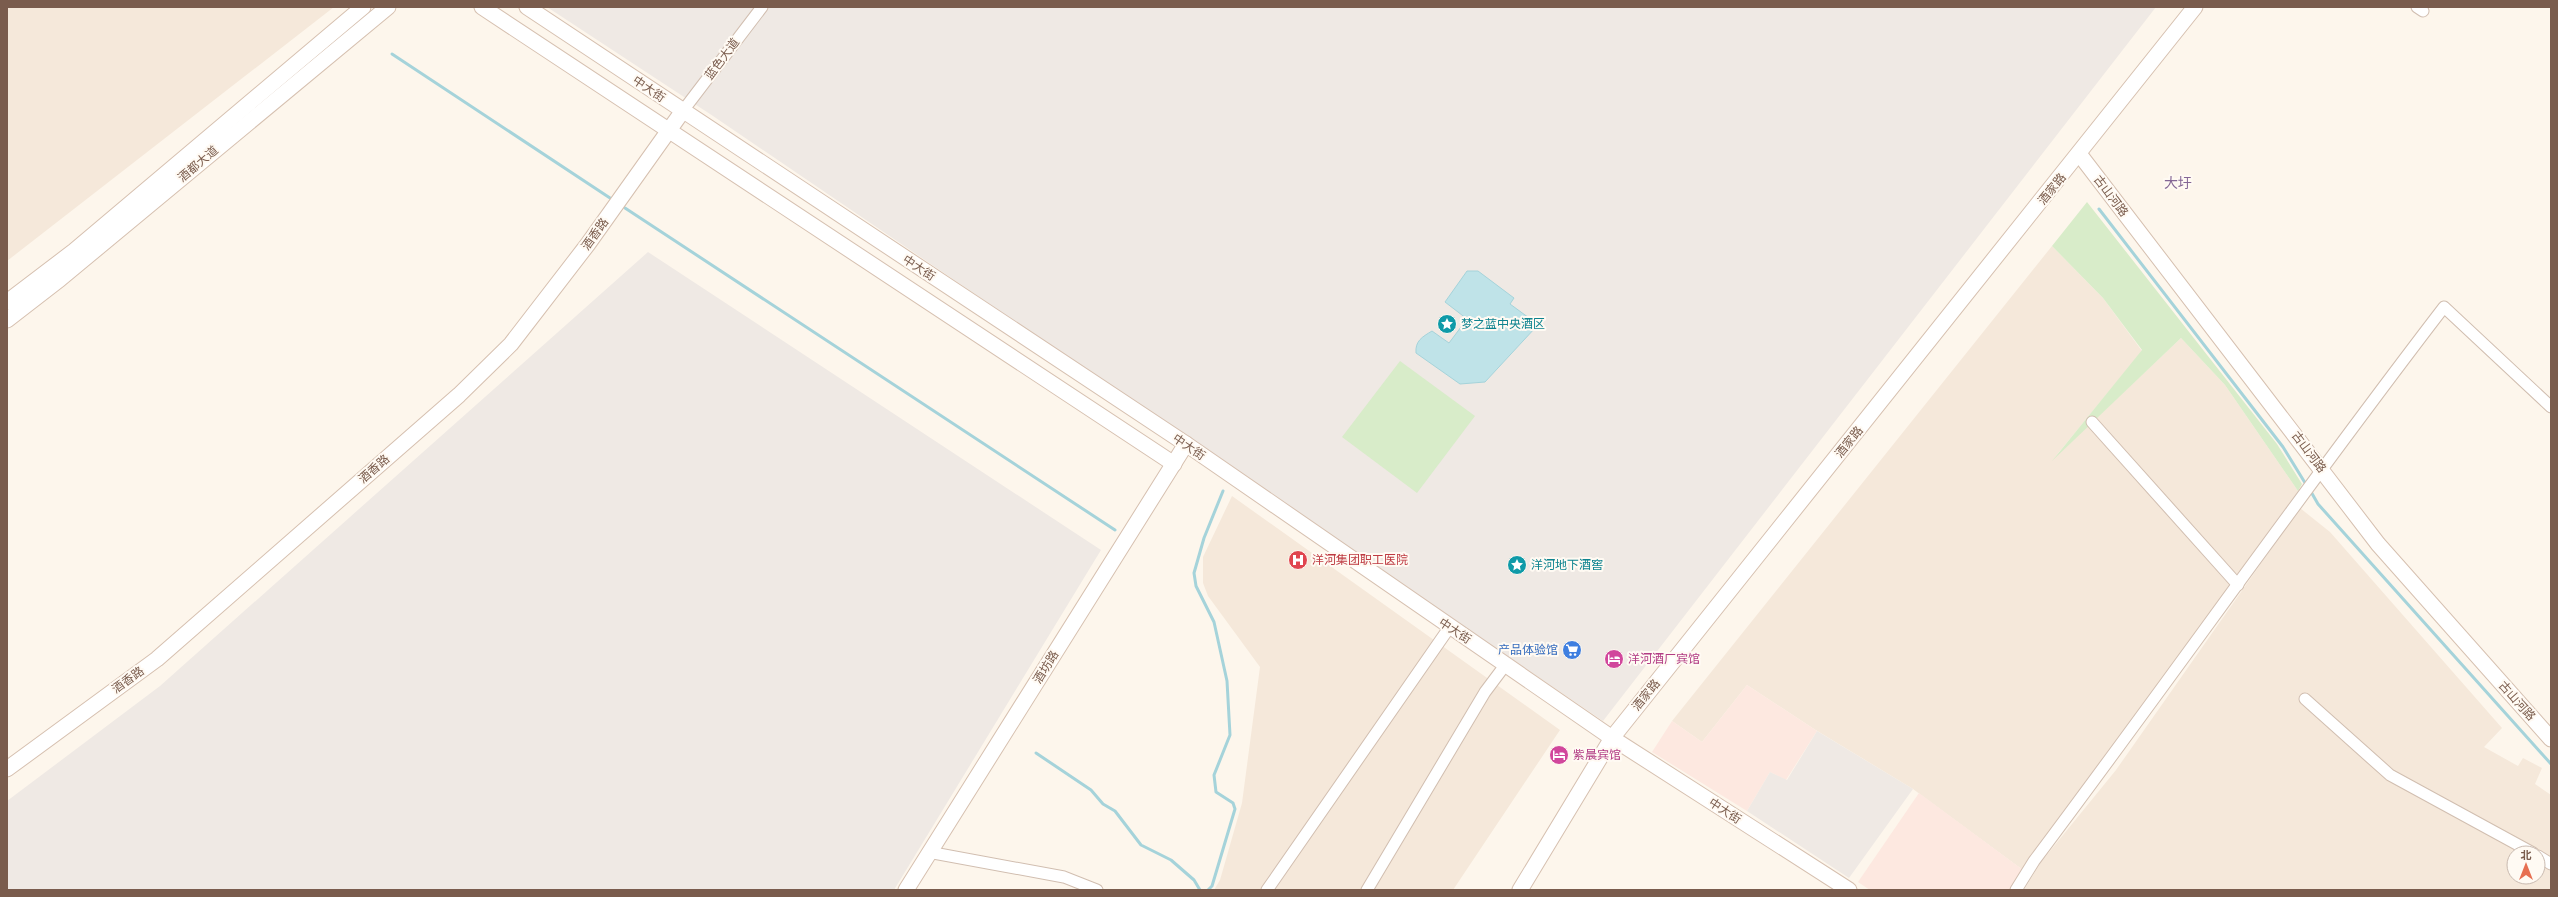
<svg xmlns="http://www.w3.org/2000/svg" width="2558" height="897" font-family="Inter,'Noto Sans SC',sans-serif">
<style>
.residential{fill:#f5e8da;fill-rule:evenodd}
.commercial{fill:#fde8e0}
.industrial{fill:#efe9e4}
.green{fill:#d8ecc9}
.water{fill:#bfe3e8;stroke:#a5d3da}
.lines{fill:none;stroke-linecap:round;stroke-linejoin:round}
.stream{stroke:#a5d3da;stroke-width:3}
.street-casing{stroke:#d1beb0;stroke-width:13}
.secondary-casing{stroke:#d6c0b0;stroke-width:17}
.street{stroke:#fff;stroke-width:11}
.secondary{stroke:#fff;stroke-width:15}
.labels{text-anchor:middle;stroke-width:4;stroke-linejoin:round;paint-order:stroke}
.street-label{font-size:12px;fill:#7a5c4d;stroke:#fffaf3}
.culture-label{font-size:12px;fill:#0d838f;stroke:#fffaf3;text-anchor:start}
.health-label{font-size:12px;fill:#be3a42;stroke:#fffaf3;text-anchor:start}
.shop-label{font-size:12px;fill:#366cbe;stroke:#fffaf3;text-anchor:end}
.hotel-label{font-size:12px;fill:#b23c85;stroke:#fffaf3;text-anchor:start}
.quarter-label{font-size:14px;fill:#846695;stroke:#fffaf3}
</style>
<rect width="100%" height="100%" fill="#fdf6ec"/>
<g class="residential">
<path d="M7,7H334L7,261Z"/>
<path d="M2052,246L2103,298L2142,351L2055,457L2181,338L2225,385L2298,491L2023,870L1913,789L1814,729L1747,685L1702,742L1672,721Z"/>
<path d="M1232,496L1560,730L1453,890H1214L1220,880L1242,803L1260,667L1208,596L1203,583V557Z"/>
<path d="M2300,508L2330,532L2502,728L2484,747L2518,766L2523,758L2542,768L2535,784L2551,795V890H2024L2041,862L2116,770ZM2514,853H2538V877H2514Z"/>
</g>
<g class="commercial">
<path d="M1747,685L1817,731L1786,780L1770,772L1747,811L1652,752L1672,721L1702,742Z"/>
<path d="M1919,793L2023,870L2011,890H1870L1858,882Z"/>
</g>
<g class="industrial">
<path d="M547,7H2156L1603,721L713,116Z"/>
<path d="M648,252L1101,550L894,890H7V801L160,686Z"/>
<path d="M1817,731L1913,789L1849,878L1747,811L1770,772L1787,780Z"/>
</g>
<g class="green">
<path d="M2087,202L2277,444L2302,484L2298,491L2225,385L2181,338L2052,461L2142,350L2103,298L2052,246Z"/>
<path d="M1400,361L1475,416L1417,493L1342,437Z"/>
</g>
<path class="water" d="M1467,271H1478L1514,298L1510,304L1536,323V327L1485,382L1460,384L1416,353C1415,341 1422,337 1432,331L1449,343L1467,319L1445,302Z"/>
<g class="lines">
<g class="stream">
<path d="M392,54L610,198"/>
<path d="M625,208L1115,530"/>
<path d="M2099,209L2283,447L2307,486"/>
<path d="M2310,490L2318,504L2551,764"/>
<path d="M1036,753L1091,790L1103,804L1115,811L1141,845L1171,860L1194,880L1200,890"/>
<path d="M1208,890L1212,886L1235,809L1233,803L1216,792L1214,775L1230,735L1227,681L1214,622L1196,586L1194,573L1204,538L1223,491"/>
</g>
<g class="street-casing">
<g id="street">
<path d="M2417,7L2423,11"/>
<path d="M682,112L762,7"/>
<path d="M2092,422L2238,585"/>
<path d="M2305,699L2390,775L2533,853"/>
<path d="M928,852L1064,877L1097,890"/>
<path d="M2538,856L2551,864"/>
<path d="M1267,890L1449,628"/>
<path d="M1367,890L1485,692L1506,664"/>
<path d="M2016,890L2034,861C2172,677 2304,489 2444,307L2551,407"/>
</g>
</g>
<g class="secondary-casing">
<g id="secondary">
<path d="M482,7L1174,464"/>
<path d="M527,7L1186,444L1612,738L1849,890"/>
<path d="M2080,155L2378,544L2551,739"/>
<path d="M7,302L74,251L363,7"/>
<path d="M7,320L60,279L388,7"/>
<path d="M7,769L157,659L459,395L511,344L588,244L682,112"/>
<path d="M906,890L1186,444"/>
<path d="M1520,890L1612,738L2195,7"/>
</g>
</g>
<use href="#street" class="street"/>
<use href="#secondary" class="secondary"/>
</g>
<defs>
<g id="sight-disc" transform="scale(1)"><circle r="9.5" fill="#0f9aa8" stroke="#fffaf3"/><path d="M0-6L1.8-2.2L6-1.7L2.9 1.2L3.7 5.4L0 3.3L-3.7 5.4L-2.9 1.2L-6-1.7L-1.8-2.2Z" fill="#fff"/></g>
<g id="hospital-disc" transform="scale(1)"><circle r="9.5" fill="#e0444e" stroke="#fffaf3"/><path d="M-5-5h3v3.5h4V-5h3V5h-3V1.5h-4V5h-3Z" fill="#fff"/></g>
<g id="supermarket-disc" transform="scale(1)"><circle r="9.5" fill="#3f7fe0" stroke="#fffaf3"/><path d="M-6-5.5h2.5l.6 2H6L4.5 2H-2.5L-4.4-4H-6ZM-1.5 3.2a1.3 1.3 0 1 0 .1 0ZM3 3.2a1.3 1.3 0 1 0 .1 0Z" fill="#fff"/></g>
<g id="hotel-disc" transform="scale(1)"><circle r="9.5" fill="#d1479c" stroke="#fffaf3"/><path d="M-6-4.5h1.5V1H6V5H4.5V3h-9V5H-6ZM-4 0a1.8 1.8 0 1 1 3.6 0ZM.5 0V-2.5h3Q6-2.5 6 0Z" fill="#fff"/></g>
</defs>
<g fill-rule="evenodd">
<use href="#sight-disc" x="1447" y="324"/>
<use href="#hospital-disc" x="1298" y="560"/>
<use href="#sight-disc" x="1517" y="565"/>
<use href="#supermarket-disc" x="1572" y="650"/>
<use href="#hotel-disc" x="1614" y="659"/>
<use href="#hotel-disc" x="1559" y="755"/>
</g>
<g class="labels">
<g class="street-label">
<text transform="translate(722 59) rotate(-53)" y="4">蓝色大道</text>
<text transform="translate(649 89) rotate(34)" y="4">中大街</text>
<text transform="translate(198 164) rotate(-40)" y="4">酒都大道</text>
<text transform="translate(2052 189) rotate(-51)" y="4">酒家路</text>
<text transform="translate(2111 196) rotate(53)" y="4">古山河路</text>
<text transform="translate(595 234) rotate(-54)" y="4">酒香路</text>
<text transform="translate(919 268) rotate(33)" y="4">中大街</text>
<text transform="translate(1849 442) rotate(-51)" y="4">酒家路</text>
<text transform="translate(1189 447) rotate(34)" y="4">中大街</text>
<text transform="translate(2309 452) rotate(53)" y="4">古山河路</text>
<text transform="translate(374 469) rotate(-41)" y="4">酒香路</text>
<text transform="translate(1455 631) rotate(33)" y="4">中大街</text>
<text transform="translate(1046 667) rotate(-58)" y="4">酒坊路</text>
<text transform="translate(128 680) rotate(-36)" y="4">酒香路</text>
<text transform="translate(1646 695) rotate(-51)" y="4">酒家路</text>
<text transform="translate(2517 701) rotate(48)" y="4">古山河路</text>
<text transform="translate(1725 811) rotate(33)" y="4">中大街</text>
</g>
<g class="culture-label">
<text x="1461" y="328">梦之蓝中央酒区</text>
<text x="1531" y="569">洋河地下酒窖</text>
</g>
<g class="health-label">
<text x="1312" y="564">洋河集团职工医院</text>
</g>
<g class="shop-label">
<text x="1558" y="654">产品体验馆</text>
</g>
<g class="hotel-label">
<text x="1628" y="663">洋河酒厂宾馆</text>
<text x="1573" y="759">紫晨宾馆</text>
</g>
<g class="quarter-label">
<text x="2178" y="188">大圩</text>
</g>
</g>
<rect width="2558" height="897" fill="none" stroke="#7a5c4d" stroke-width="16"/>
<g transform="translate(2526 865)"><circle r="19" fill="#fffaf3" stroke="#cabbb1"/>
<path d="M0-3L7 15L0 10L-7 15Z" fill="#e76f51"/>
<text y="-6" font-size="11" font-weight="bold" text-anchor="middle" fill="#7a5c4d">北</text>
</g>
</svg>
